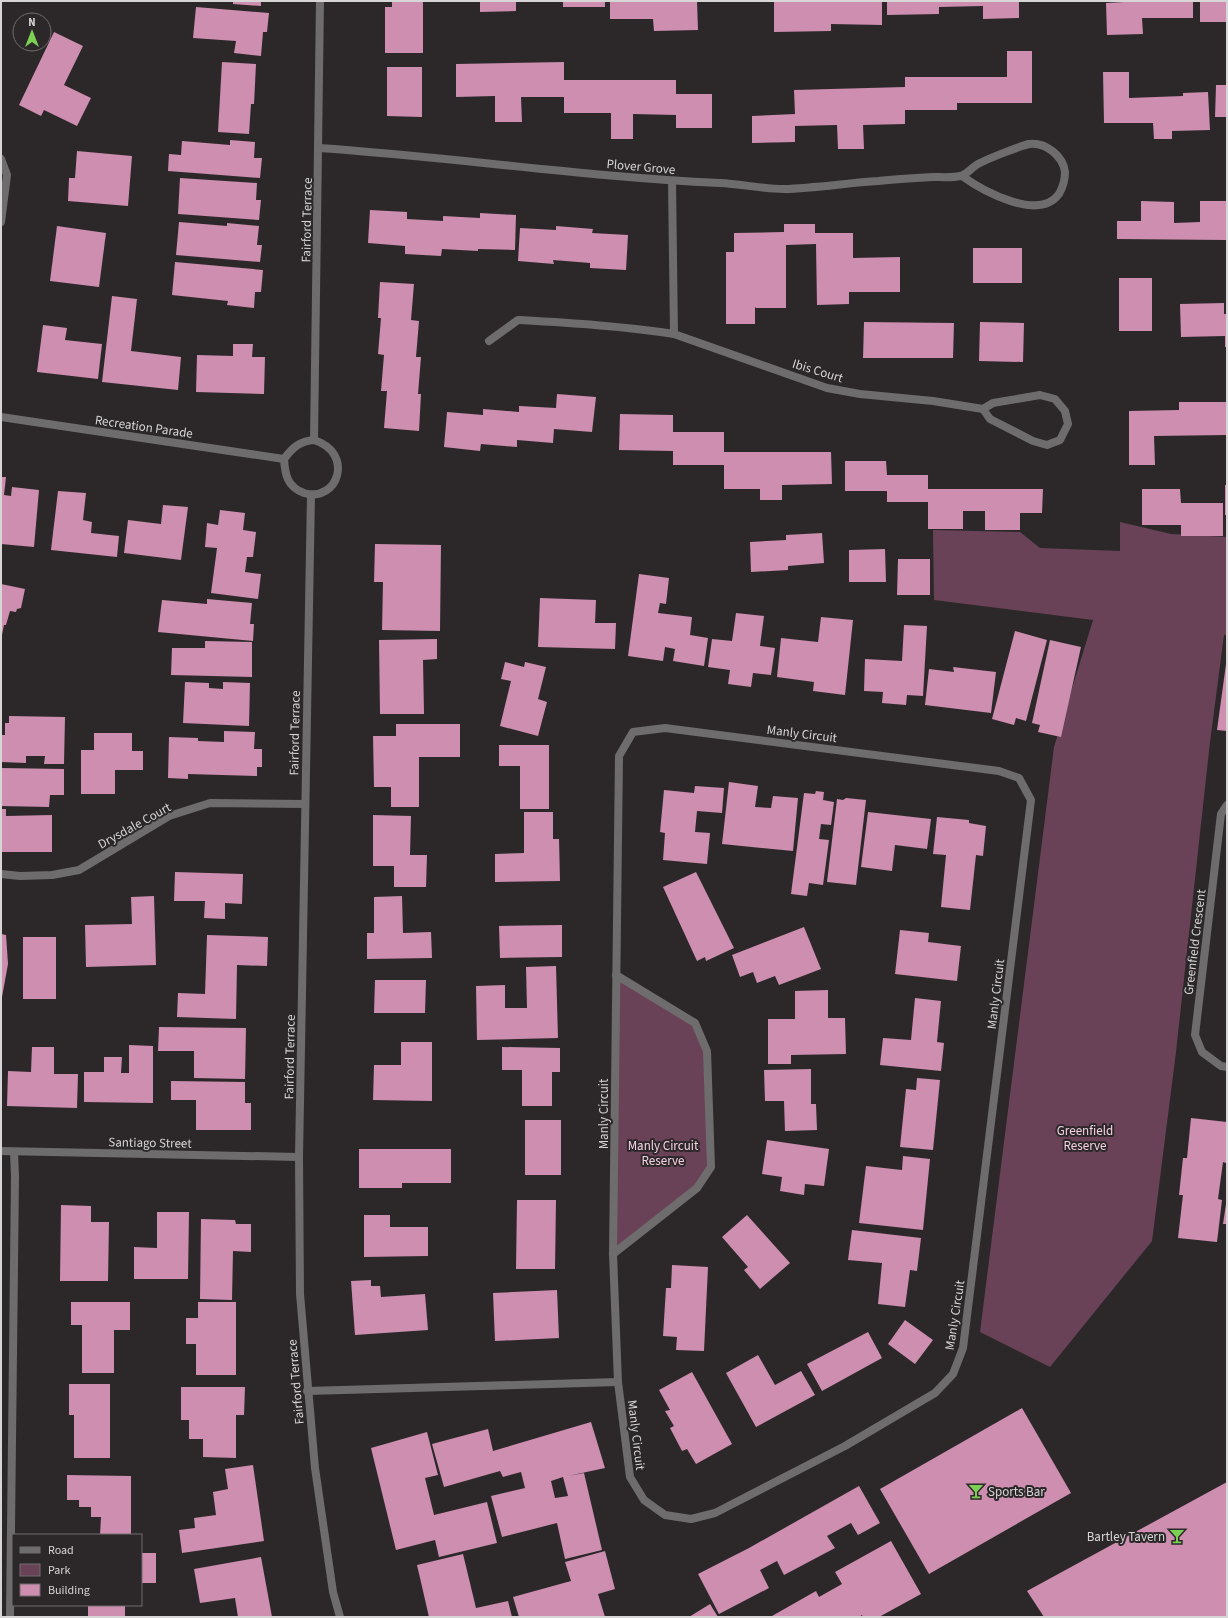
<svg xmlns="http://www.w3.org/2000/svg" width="1228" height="1618" font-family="'Source Sans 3',sans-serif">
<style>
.green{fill:#694257}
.building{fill:#cd8eaf;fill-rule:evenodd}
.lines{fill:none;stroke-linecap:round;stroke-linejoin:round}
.street{stroke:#6e6c6d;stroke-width:8}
.labels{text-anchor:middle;stroke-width:4;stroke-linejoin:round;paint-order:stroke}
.street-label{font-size:13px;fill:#d7d5d6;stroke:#2c282a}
.park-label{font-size:13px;fill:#f5d1e3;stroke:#2c282a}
.poi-label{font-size:13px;fill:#d7d5d6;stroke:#2c282a;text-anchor:start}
</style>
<rect width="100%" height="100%" fill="#2c282a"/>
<g class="green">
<path d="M1120,522L1171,534L1227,537V635H1224L1210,742L1176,1052L1152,1241L1050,1367L980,1332L1054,747L1093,620L934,600L933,530L1020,532L1040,548L1120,551Z"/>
<path d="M616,975L695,1023L707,1051L711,1167L697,1188L613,1254Z"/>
</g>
<g class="building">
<path d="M233,1H261V6L233,4Z"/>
<path d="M392,1H423V53H385V7H392Z"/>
<path d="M480,1H516V11L480,12Z"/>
<rect x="563" y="1" width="42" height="6"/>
<path d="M610,1H697L698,30L654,31L653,19H610Z"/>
<path d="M774,1H882V25L831,24V31L774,32Z"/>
<path d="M887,1H1019V18L983,19V6L939,7V14L887,15Z"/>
<path d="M1142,1H1193V18H1142L1143,34L1107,35L1106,3Z"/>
<rect x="1200" y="1" width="27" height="21"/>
<path d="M196,7L269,13L267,32H263L261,56L234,53L236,41L193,38Z"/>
<path d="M54,32L83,46L64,85L91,98L77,126L44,110L41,116L19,105Z"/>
<path d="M1007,51H1032V103H957V110H905V124L863,125L864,149H838L837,125L795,126V142L752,143V116L795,114L794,90L905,87V77H1007Z"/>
<path d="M222,62L256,64L254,104H251L249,134L218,132Z"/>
<path d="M564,62V80H676V94H712V128H676V115L633,114V139H611V113H564V97H521L522,122H495V96L456,97V64Z"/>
<path d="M387,67H422V117L387,116Z"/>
<path d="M1103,72H1129V98L1183,96V93L1208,92L1210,130L1172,131V139H1154L1153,123H1104Z"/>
<path d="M1216,85H1227V117H1215Z"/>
<path d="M230,140L255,142L254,158H262L260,178L168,171L169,154L181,155L182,141L230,145Z"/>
<path d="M77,151L132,156L128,206L68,201L69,178H75Z"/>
<path d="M180,178L257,183L256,200H261L259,220L178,214Z"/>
<path d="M1141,201L1174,202V223L1200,222V201H1227V240L1117,239V221H1141Z"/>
<path d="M370,210L407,212V219L443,221V216L480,218V213L516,215L515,250L478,249V251L442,249L441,256L405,254V246L368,243Z"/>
<path d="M179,222L227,226V223L259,226L257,245H262L260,262L176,255Z"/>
<path d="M784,224H815V233H853V258L900,257V292H849V304L817,305L816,244L786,245V308H756L755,307V324H726V252H734V233L784,232Z"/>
<path d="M57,226L106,233L99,287L50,281Z"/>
<path d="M556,226L593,229L592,233L628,235L626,270L590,268V263L553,260L554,264L518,261L520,228L556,230Z"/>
<rect x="973" y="248" width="49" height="35"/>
<path d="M175,262L263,270L261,292H255L254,308L227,305L228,301L172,295Z"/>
<rect x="1119" y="278" width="33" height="53"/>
<path d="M380,282L414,284L411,320L419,321L416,357H421L418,394H421L419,431L384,428L387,391H381L384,355L378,354L381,318H378Z"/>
<path d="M112,296L137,299L131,351L181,357L178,390L102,382Z"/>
<path d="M1224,303V314H1227V347H1225V336L1181,337L1180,304Z"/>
<path d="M864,322L954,323L953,358H863Z"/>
<path d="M980,322L1024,323L1023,362L979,361Z"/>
<path d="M43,325L67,328L65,340L102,344L98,379L37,372Z"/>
<path d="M233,344H253L252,357H265L264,394L196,392L197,355L233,356Z"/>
<path d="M557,394L596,397L592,432L554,429L553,443L517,440V447L481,444L480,451L444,447L447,412L483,415V409L519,412V406L556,408Z"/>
<path d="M1179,402H1227V435L1154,436L1155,465H1129V411L1179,410Z"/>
<path d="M620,414L673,415V432H724V452H831L832,484L782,485V500H760V489H724V465H673V451L619,450Z"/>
<path d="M845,461H886L887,475H928V489H1043L1042,513H1020V530H985V511H963V529H928V502H887V491H845Z"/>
<path d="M1,477H6L4,495L11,496L12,487L39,490L34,547L1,544Z"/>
<rect x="1225" y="485" width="2" height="30"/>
<path d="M1142,489H1180L1181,503H1223V536H1181V525H1142Z"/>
<path d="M58,491L86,493L83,520L92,522L91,533L119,536L117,557L51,550Z"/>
<path d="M163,505L188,507L181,560L124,553L128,520L161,524Z"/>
<path d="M220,510L245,513L243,530L256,532L253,557H247L245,572L261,574L258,599L211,593L217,548L205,547L207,523L218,525Z"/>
<path d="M822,533L824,563L788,566V570L751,572L750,542L786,540V535Z"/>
<path d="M375,544L441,545L440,631L382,630L383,582H374Z"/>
<path d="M885,549L886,582H849V550Z"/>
<path d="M898,559H930V595H897Z"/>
<path d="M639,574L669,578L666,604L660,603L658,613L692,617L690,635L708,638L704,666L673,661L675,649L665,647L663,661L628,656Z"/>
<path d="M1,584L25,589L21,608L17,609L16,612L10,611L6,625H4L2,635Z"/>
<path d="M540,598L596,600L595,623H616L615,649L538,647Z"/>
<path d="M207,599L252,603L250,624H254L253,641L158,632L162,600L207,604Z"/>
<path d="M736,613L764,616L760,646L775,648L771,675L753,673L751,687L728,684L730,670L708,667L712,639L732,641Z"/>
<path d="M821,617L853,620L845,695L813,691L814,682L777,677L781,638L818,642Z"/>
<path d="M904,625L927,626L923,696L907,695L906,705L882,703L883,692L864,691L865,659L902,661Z"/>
<path d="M1015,631L1047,640L1026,721L1016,718L1014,725L992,719Z"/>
<path d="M437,639V659L423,660L424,714H380L379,640Z"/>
<path d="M1050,640L1081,647L1061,737L1038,732L1040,725L1032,723Z"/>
<path d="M205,641L252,642V677L171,675L172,648H205Z"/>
<path d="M505,662L524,667L525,662L546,667L538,699L547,702L538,736L500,726L511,681L501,679Z"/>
<path d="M1226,664H1227V731L1217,730Z"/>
<path d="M953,667L996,672L991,713L925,705L929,669L954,672Z"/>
<path d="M185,682L209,683V688L223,689V682L250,683L249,726L183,723Z"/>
<path d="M9,716L65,717L64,764H44L45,756H26V763L1,762V735H5V723H9Z"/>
<path d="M396,724H460V757H419V807H391V787H374L373,736H396Z"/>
<path d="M224,731L255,732L254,749H262V767H257V776L188,774V779L168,778L169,737L198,738V741L224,742Z"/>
<path d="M94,733H132V751H143V770H115V794H81V750H94Z"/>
<path d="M499,745H549V809H520V766H499Z"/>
<path d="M1,768L64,769V795H50L49,807L1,806Z"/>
<path d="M729,782L758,786L755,807L771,808L773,796L798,798L793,851L722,844Z"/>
<path d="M695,786L724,788L722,813L697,811L695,832L710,833L707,864L663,860L665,833L660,832L664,790L694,793Z"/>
<path d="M816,791L824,792L823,800L834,802L831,825L821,824L819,839L829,840L823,885L809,883L807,896L791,894L804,793L815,794Z"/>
<path d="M846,798L866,800L856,885L827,882L837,799L843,800Z"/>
<path d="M1,809H6V816L52,815V852H1Z"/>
<path d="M524,812H553V839H559L560,881L495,882V854L524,853Z"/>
<path d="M868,812L931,819L927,849L895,845L892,871L861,867Z"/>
<path d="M373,815L411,816L410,855H427L426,887H394V866H373Z"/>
<path d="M937,817L969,820V823L986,826L983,856L976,855L970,910L941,907L946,855L933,854Z"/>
<path d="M175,872L243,874L242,904L225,903V919L204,918L205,901H174Z"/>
<path d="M696,872L734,948L706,961L705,957L697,961L663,887Z"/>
<path d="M154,896L156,965L86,967L85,925L132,924L131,897Z"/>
<path d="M402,896L403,933L431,932L432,958L367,959V933H374V897Z"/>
<path d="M562,925V957L500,958L499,926Z"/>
<path d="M804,927L821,969L779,985L775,976L757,983L753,972L740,977L732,955Z"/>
<path d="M900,930L929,933L928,942L961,946L957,981L895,974Z"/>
<path d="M1,934L6,935L8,964L2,997Z"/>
<path d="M207,935L268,937L267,966L237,965L236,1019L177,1017L178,993L205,994Z"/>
<rect x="23" y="937" width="33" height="62"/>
<path d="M556,966L558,1038L477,1040L476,986L505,985V1008H527L526,967Z"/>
<path d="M375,980H426L425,1013H374Z"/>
<path d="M828,990V1018H845L846,1054L791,1055V1064H768V1019H795V991Z"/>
<path d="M915,998L941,1001L937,1042L944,1043L941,1071L880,1065L883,1038L911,1040Z"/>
<path d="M159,1027L246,1028L245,1079L194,1078V1051H158Z"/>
<path d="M401,1042H432V1101L373,1100L374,1065H401Z"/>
<path d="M129,1045L153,1046V1103L84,1102V1072H104V1057H122L121,1073H129Z"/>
<path d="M32,1047H54V1074H78L77,1108L7,1106L8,1071L31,1072Z"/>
<path d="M502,1047L560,1048V1072H552V1106H522V1070H502Z"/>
<path d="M811,1069V1104H816L817,1130L785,1131L784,1101H765L764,1070Z"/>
<path d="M917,1078L940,1080L933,1150L900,1147L906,1089L916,1090Z"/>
<path d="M171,1081L245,1082V1103H251V1130H196V1100H171Z"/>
<path d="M1191,1118L1227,1122V1154L1226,1163L1223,1162L1218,1199L1222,1200L1217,1242L1178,1238L1183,1195H1179L1183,1158H1187Z"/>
<rect x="525" y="1120" width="36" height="55"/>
<path d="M767,1140L829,1149L824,1186L805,1184L804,1195L780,1191L782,1177L762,1174Z"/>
<path d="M359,1149H451V1183H402V1188H359Z"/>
<path d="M903,1156L930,1159L923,1230L859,1223L866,1166L902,1170Z"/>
<path d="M517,1200H556L555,1269H516Z"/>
<path d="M1226,1204H1227V1224H1223Z"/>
<path d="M61,1205L91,1206V1222H109L108,1281H60Z"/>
<path d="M157,1212H189L188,1279H134V1247L157,1248Z"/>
<path d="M364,1215H390V1227H428V1256L364,1257Z"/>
<path d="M747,1215L790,1263L760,1289L744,1270L748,1267L722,1237Z"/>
<path d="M201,1219L235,1220L236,1224H251V1252L233,1251L232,1300L200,1299Z"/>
<path d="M852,1230L921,1238L917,1271L910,1270L905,1307L878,1304L882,1263L848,1260Z"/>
<path d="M672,1265L708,1267L704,1351L676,1350L677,1337L663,1336L666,1288H671Z"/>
<path d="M371,1280V1286H380L381,1297L425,1294L428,1330L355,1335L351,1281Z"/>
<path d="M557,1290L559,1338L495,1341L493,1293Z"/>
<path d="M71,1302H130V1330H114V1373H82V1325H71Z"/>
<path d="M198,1302H236V1375H196V1344H186V1318H198Z"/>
<path d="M905,1320L933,1340L915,1364L888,1344Z"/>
<path d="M868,1332L882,1358L822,1391L807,1364Z"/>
<path d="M758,1355L775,1385L801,1371L815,1395L756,1427L726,1373Z"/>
<path d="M692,1372L732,1444L696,1464L687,1449L682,1451L670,1428L674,1426L665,1411L670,1410L659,1390Z"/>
<path d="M69,1384H110V1458H74V1415H69Z"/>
<path d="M181,1387H245L244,1415H236V1458L203,1457V1439H189V1420H181Z"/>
<path d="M1022,1408L1071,1493L929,1574L880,1489Z"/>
<path d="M591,1422L605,1468L568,1476L584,1473L602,1550L565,1559L557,1523L502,1537L491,1496L525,1488L521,1472L503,1477L500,1471L444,1487L432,1444L488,1429L493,1451ZM563,1477L568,1496L555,1498L551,1481Z"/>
<path d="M427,1432L438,1475L425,1478L434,1515L487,1502L497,1543L439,1557L435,1540L396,1550L371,1448Z"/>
<path d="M253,1465L264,1541L182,1553L179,1530L195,1528L194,1518L216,1515L213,1492L228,1489L225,1469Z"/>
<path d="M67,1475L131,1476V1535H100L101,1517H91V1507H79V1500H67Z"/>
<path d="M1227,1482V1617H1044L1027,1591Z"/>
<path d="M859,1486L880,1523L858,1535L851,1523L827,1536L835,1548L784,1575L777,1561L760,1570L769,1588L719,1614L698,1574L749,1548Z"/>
<path d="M891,1541L921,1594L879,1617H863L862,1615L859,1617H772V1616L816,1591L819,1597L842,1584L835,1572Z"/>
<path d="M605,1551L615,1589L598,1594L605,1617H519L513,1597L571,1581L565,1562Z"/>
<rect x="141" y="1553" width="15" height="30"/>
<path d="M463,1554L476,1608L508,1601L512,1617H429L417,1565Z"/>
<path d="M261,1557L272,1617H238L235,1598L200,1603L194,1569Z"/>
<path d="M710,1604L718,1617H689Z"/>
<rect x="88" y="1605" width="37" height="12"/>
</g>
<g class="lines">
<g class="street">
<path d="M319,148C453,157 586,177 720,183C741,184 763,189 784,189C815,188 847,183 878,181C897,179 915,178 933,177C941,177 952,178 960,176C967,175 972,167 978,164C987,159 1020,146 1029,144C1046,142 1063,156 1065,172C1065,180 1063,187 1059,194C1039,222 983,191 962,176"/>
<path d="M1,159L7,175L1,222"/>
<path d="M674,334L827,388L860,394L933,401L983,409L993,403L1040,395L1055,399L1065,411L1068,424L1060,440L1047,445L1033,441L990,419L983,409"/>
<path d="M489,341L518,320C570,323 623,326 674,334L672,181"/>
<path d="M1,417L284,459"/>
<path d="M314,440L320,1"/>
<path d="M314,440C355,453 338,503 304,493C287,487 285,474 284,459C293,447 300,441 314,440Z"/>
<path d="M311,495L299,1157L300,1294L315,1468L333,1592L340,1617"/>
<path d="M665,728L999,771L1019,778L1031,800L963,1348L953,1374L935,1393L845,1446L715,1513L691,1519L665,1515L644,1500L630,1477L618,1382L613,1254L619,756L633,732Z"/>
<path d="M1227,805L1221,814L1195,1035L1202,1052L1221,1066L1227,1067"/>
<path d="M1,874L20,876L52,875L79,870L169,816L210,803L305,804"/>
<path d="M1,1151L299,1157"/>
<path d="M613,1254L697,1188L711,1167L707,1051L695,1023L616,975"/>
<path d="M307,1391L618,1382"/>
<path d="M10,1617L15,1176L14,1152"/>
</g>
</g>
<defs>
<g id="bar-bare" transform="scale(1.2)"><path d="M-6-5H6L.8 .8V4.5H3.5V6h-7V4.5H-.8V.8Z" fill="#7cd154" stroke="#2c282a" stroke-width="2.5" paint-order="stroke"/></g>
</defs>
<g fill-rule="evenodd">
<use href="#bar-bare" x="976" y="1491"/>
<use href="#bar-bare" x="1177" y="1536"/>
</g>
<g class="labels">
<g class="street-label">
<text transform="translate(641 166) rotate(5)" y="5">Plover Grove</text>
<text transform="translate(306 220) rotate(-89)" y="5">Fairford Terrace</text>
<text transform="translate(818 370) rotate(17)" y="5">Ibis Court</text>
<text transform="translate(144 426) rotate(8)" y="5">Recreation Parade</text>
<text transform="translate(294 733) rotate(-89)" y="5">Fairford Terrace</text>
<text transform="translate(802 733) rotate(7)" y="5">Manly Circuit</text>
<text transform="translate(134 825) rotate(-29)" y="5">Drysdale Court</text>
<text transform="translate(1194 942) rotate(-83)" y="5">Greenfield Crescent</text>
<text transform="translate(995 994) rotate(-83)" y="5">Manly Circuit</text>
<text transform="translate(289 1057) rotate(-89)" y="5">Fairford Terrace</text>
<text transform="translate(603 1114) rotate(-90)" y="5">Manly Circuit</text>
<text transform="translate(150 1142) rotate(1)" y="5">Santiago Street</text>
<text transform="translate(954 1315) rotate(-81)" y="5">Manly Circuit</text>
<text transform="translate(295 1382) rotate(-95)" y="5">Fairford Terrace</text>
<text transform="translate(637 1435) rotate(83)" y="5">Manly Circuit</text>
</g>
<g class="park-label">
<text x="1085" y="1135">Greenfield<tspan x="1085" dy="15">Reserve</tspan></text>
<text x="663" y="1150">Manly Circuit<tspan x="663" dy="15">Reserve</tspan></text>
</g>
<g class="poi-label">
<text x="988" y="1496">Sports Bar</text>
<text x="1165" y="1541" text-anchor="end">Bartley Tavern</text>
</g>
</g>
<rect width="1228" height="1618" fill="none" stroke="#d7d5d6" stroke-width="4"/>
<rect x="12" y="1534" width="130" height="72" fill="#2c282a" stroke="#706d6f"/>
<rect x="20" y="1547" width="20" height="6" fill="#6e6c6d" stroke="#706d6f"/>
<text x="48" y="1554" font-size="12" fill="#d7d5d6">Road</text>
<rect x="20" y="1564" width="20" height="12" fill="#694257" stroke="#706d6f"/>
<text x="48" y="1574" font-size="12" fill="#d7d5d6">Park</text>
<rect x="20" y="1584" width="20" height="12" fill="#cd8eaf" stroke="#706d6f"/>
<text x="48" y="1594" font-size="12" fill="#d7d5d6">Building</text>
<g transform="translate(32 32)"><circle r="19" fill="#2c282a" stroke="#706d6f"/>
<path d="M0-3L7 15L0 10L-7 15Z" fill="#7cd154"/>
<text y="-6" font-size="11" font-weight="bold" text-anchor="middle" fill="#d7d5d6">N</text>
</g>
</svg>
